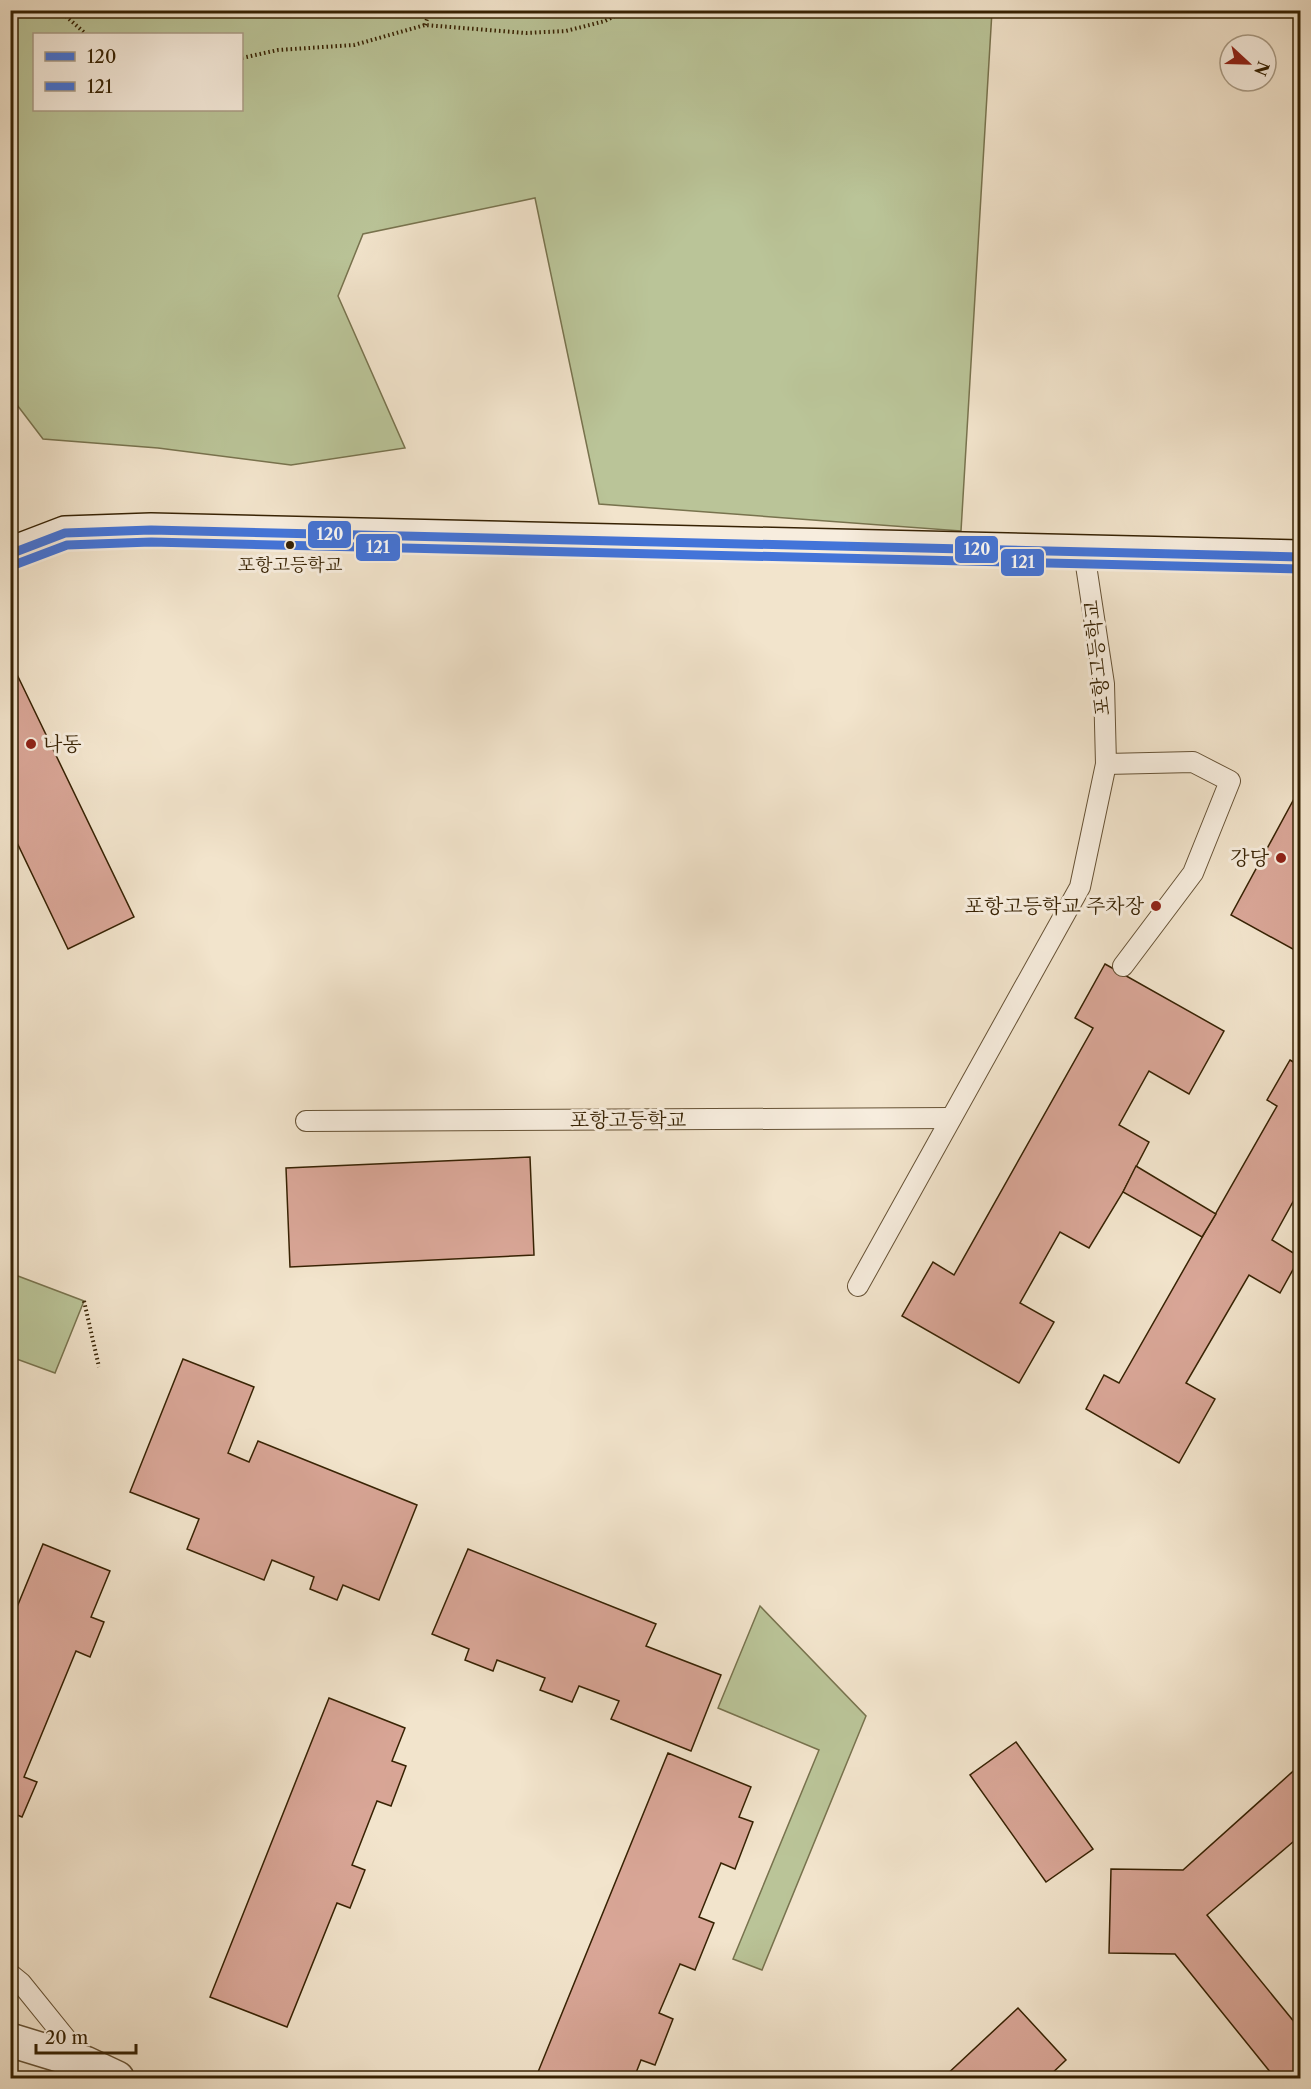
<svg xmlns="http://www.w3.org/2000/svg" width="1311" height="2089" font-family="'Libre Caslon Text','Noto Serif KR',serif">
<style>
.green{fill:#bac498;stroke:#78734e;stroke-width:1.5;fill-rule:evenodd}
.building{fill:#d9a697;stroke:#372203;stroke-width:1.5}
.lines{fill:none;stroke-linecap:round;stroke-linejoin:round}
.lane-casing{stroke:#665235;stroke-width:22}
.street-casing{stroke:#665235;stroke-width:36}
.secondary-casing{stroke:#372203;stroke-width:36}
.path{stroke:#372203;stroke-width:4;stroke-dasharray:1.5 3;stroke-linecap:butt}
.lane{stroke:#f7edde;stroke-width:20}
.street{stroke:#f7edde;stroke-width:33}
.secondary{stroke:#f7edde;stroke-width:33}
.bus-1-casing{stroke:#f7edde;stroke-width:14}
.bus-2-casing{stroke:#f7edde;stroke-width:14}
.bus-1{stroke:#4374d9;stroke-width:9}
.bus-2{stroke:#4374d9;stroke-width:9}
.bus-dot{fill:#372203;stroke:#f7edde;stroke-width:2}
.poi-dot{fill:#8f2418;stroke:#f7edde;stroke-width:2}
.labels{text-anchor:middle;stroke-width:6;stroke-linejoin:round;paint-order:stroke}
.bus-label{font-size:18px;fill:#372203;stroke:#f7edde}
.street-label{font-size:20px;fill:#372203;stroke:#f7edde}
.poi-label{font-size:20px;fill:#372203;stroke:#f7edde;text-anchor:end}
.line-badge{stroke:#f7edde;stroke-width:2}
.badge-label{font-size:16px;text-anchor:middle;font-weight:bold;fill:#fff}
</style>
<rect width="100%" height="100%" fill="#f2e4cc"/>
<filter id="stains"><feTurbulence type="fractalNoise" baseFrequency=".00333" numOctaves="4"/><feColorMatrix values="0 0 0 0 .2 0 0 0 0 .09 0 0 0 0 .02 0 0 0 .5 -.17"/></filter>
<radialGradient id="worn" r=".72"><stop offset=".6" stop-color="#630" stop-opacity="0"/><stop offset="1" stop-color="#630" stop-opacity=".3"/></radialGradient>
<g class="green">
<path d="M11,10L992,11L961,531L599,504L535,198L363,234L338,296L405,448L291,465L158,448L43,439L11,397ZM34,34H242V110H34Z"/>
<path d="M10,1273L84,1301L55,1373L11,1357Z"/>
<path d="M760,1606L866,1716L762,1970L733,1959L819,1750L718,1708Z"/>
</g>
<g class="building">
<path d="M10,660L134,917L68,949L10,828Z"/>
<path d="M1295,797L1300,800V953L1231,915Z"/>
<path d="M1105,964L1224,1031L1189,1094L1149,1071L1119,1125L1149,1142L1123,1192L1089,1248L1060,1232L1020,1303L1054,1322L1019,1383L902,1316L933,1262L954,1275L1093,1028L1075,1018Z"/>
<path d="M1290,1060L1300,1066V1189L1272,1240L1300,1257L1280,1293L1249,1275L1186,1383L1215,1399L1179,1463L1086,1409L1104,1375L1119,1383L1277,1106L1267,1100Z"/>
<path d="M530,1157L534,1255L290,1267L286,1168Z"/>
<path d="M1136,1166L1216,1214L1202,1237L1123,1192Z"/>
<path d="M183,1359L254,1387L228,1453L249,1462L258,1441L417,1505L379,1600L343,1585L337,1600L310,1589L314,1577L272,1560L264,1580L187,1549L199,1519L130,1492Z"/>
<path d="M43,1544L110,1571L91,1617L104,1622L90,1657L76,1651L24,1777L37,1782L22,1817L10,1812V1624Z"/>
<path d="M468,1549L656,1624L646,1646L721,1675L691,1751L611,1719L619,1701L579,1686L572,1702L540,1690L545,1678L497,1660L493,1671L465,1660L469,1649L432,1634Z"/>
<path d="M329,1698L405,1728L392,1761L406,1766L391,1806L377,1801L352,1865L365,1870L350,1908L337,1903L287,2027L210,1997Z"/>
<path d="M1016,1742L1093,1849L1046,1882L970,1775Z"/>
<path d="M668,1753L751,1787L739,1817L753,1822L735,1869L721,1863L699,1917L714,1923L695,1970L680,1964L659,2013L673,2019L655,2065L641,2060L634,2078H553L538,2072Z"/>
<path d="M1300,1765V1836L1207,1915L1300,2029V2078H1275L1175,1954L1109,1953L1111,1869L1183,1870Z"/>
<path d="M1018,2008L1066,2060L1047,2078H943Z"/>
</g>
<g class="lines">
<g class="lane-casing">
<g id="lane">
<path d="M1106,764L1193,762L1230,781L1193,873L1123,966"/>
<path d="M306,1121L951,1118"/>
<path d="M858,1286L1080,887L1106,764L1104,684L1084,552"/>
<path d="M10,1974L21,1983L84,2061"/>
</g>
</g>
<g class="street-casing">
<path id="street" d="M10,2040L85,2063L117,2078"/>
</g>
<g class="secondary-casing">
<path id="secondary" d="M10,554L65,533L151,530L1300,557"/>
</g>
<g class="path">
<path d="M59,10L86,34"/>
<path d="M425,25L430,10"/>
<path d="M242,58L278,50L354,45L425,25L526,33L566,31L605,21L627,10"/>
<path d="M84,1301L99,1367"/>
</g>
<use href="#lane" class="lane"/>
<use href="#street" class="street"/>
<use href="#secondary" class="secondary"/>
<g class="bus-1-casing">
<path id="bus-1" d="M10,554L65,533L151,530L1300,557"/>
</g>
<g class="bus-2-casing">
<path id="bus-2" d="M14,565L67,545L151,542L1300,569"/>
</g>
<use href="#bus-1" class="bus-1"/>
<use href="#bus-2" class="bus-2"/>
</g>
<circle class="bus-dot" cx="290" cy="545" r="5"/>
<g class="poi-dot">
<circle cx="31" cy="744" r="6"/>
<circle cx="1281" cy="858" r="6"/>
<circle cx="1156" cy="906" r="6"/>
</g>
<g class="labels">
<g class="bus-label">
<text x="290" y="571">포항고등학교</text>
</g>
<g class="street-label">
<text transform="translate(1097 658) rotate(-96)" y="7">포항고등학교</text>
<text x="628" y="1127">포항고등학교</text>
</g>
<g class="poi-label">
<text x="43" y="751" text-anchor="start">나동</text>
<text x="1269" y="865">강당</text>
<text x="1144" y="913">포항고등학교 주차장</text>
</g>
</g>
<g class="line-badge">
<rect x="307" y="520" width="45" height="29" rx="6" fill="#4374d9"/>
<rect x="355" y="533" width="46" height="29" rx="6" fill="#4374d9"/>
<rect x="954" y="535" width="45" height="29" rx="6" fill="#4374d9"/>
<rect x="1000" y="548" width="45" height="29" rx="6" fill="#4374d9"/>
</g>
<g class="badge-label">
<text x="330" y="540">120</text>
<text x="378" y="553">121</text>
<text x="977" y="555">120</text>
<text x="1023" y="568">121</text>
</g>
<rect width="1311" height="2089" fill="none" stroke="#f2e4cc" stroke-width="36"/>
<rect x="12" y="12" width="1287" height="2065" fill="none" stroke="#372203" stroke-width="3"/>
<rect x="18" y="18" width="1275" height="2053" fill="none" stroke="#372203" stroke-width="1.5"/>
<rect x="33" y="33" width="210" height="78" fill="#f7edde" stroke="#aa9c86" stroke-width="1.5"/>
<rect x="45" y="52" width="30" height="9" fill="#4374d9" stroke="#aa9c86" stroke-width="1.5"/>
<text x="87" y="63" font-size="18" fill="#372203">120</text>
<rect x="45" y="82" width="30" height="9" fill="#4374d9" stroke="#aa9c86" stroke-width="1.5"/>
<text x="87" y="93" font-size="18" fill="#372203">121</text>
<g transform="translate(1248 63) rotate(112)"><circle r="28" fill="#f7edde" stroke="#aa9c86" stroke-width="1.5"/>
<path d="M0-4.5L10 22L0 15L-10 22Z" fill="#8f2418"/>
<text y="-9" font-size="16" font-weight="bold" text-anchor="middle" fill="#372203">N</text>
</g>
<path d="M36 2044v9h100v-9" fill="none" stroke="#372203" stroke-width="3"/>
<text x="45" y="2044" font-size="18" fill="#372203" stroke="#f7edde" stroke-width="4.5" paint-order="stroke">20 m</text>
<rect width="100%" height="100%" filter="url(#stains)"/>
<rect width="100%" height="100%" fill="url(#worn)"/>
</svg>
